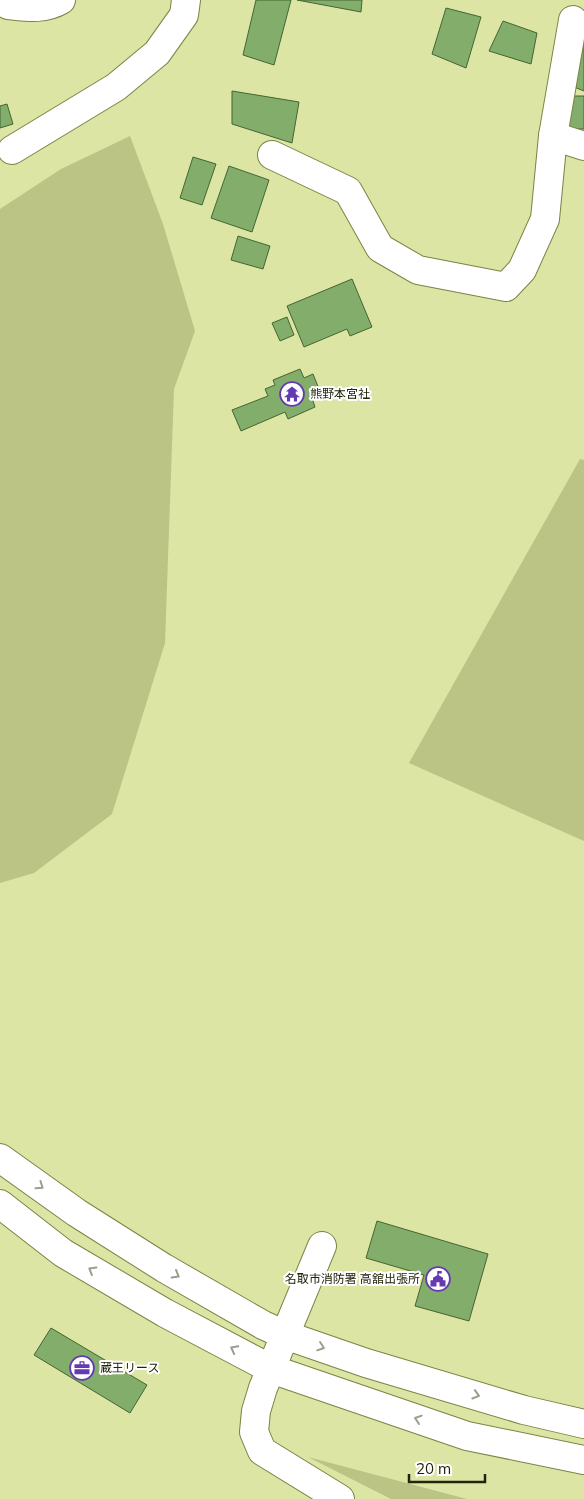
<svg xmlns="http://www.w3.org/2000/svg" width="584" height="1499" font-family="Mulish,'Noto Sans JP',sans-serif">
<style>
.green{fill:#bcc485}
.building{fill:#83ad6b;stroke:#456532}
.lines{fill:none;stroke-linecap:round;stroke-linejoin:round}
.minor-casing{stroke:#7c8345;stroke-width:30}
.minor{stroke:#fff;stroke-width:28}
.oneway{stroke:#9c9d91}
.labels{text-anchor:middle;stroke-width:4;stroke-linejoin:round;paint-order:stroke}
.poi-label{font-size:12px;fill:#22250b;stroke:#fff;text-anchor:start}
</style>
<rect width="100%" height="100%" fill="#dce5a3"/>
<g class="green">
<path d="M130,136L163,224L195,331L174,389L165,643L112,814L34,873L0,883V209L61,169Z"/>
<path d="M580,459L584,460V841L409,763Z"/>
<path d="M308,1457L467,1499H391Z"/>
</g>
<g class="building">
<path d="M256,0H291L274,65L243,55Z"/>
<path d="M297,0H362L361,12Z"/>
<path d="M446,8L481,17L466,68L432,54Z"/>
<path d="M503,21L537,33L531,64L489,51Z"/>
<path d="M584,23V91L574,87Z"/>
<path d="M232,91L299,102L292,143L232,124Z"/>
<path d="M564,96H584V129H570Z"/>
<path d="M7,104L13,124L0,128V106Z"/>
<path d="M193,157L216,164L202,205L180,198Z"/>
<path d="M229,166L269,180L252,232L211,218Z"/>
<path d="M238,236L270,246L263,269L231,260Z"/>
<path d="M352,279L372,327L350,336L347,329L304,347L287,306Z"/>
<path d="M287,317L294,335L280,341L272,323Z"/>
<path d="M300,369L304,378L313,374L321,394L312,398L315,407L288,419L285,412L241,431L232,410L268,396L265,389L275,385L273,380Z"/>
<path d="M377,1221L488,1254L469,1321L415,1306L424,1275L366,1258Z"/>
<path d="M51,1328L147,1385L130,1413L34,1355Z"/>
</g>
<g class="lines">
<g class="minor-casing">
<g id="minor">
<path d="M8,5C27,7 44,10 61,0"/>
<path d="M573,20L553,136L584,146"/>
<path d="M12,150L116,87L157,53L184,15L186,0"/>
<path d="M272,155L348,191L380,248L418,270L506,287L522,270L545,219L553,136"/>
<path d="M0,1158L77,1213L164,1268L263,1325L285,1335L366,1363L524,1410L584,1424"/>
<path d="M0,1204L63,1253L165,1313L271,1369L467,1436L584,1460"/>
<path d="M322,1246L263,1388L256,1411L254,1432L262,1451L340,1499"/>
</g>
</g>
<use href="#minor" class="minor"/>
</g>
<defs><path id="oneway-chevron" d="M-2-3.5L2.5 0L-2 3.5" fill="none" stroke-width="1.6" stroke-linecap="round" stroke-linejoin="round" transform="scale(1.25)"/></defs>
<g class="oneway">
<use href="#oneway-chevron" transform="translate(40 1186) rotate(35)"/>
<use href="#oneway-chevron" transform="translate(92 1270) rotate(-149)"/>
<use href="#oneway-chevron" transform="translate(176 1275) rotate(30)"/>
<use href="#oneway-chevron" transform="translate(321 1347) rotate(19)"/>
<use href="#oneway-chevron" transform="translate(234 1349) rotate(-152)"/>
<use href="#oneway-chevron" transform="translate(476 1395) rotate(17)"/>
<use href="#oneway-chevron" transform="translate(418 1419) rotate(-161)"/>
</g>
<defs>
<g id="temple-ring" transform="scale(1.25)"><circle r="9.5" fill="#fff" stroke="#6439b1" stroke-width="1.5"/><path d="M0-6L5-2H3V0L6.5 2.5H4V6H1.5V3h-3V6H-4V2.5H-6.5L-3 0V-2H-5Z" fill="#6439b1"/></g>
<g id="civic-ring" transform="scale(1.25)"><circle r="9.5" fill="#fff" stroke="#6439b1" stroke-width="1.5"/><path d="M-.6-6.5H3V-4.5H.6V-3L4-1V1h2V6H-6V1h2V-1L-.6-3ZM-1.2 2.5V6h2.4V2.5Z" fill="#6439b1"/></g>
<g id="office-ring" transform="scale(1.25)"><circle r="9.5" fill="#fff" stroke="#6439b1" stroke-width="1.5"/><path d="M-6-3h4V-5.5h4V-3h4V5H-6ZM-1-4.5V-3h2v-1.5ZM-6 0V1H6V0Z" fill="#6439b1"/></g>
</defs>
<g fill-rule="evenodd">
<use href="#temple-ring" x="292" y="394"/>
<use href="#civic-ring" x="438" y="1279"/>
<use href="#office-ring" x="82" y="1368"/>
</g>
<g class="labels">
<g class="poi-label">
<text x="310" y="398">熊野本宮社</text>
<text x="420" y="1283" text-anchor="end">名取市消防署 高舘出張所</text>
<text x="100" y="1372">蔵王リース</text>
</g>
</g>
<path d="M409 1474v8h76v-8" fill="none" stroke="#22250b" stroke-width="2.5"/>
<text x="416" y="1474" font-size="15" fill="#22250b" stroke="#ffffff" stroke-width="4" paint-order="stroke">20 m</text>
</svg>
